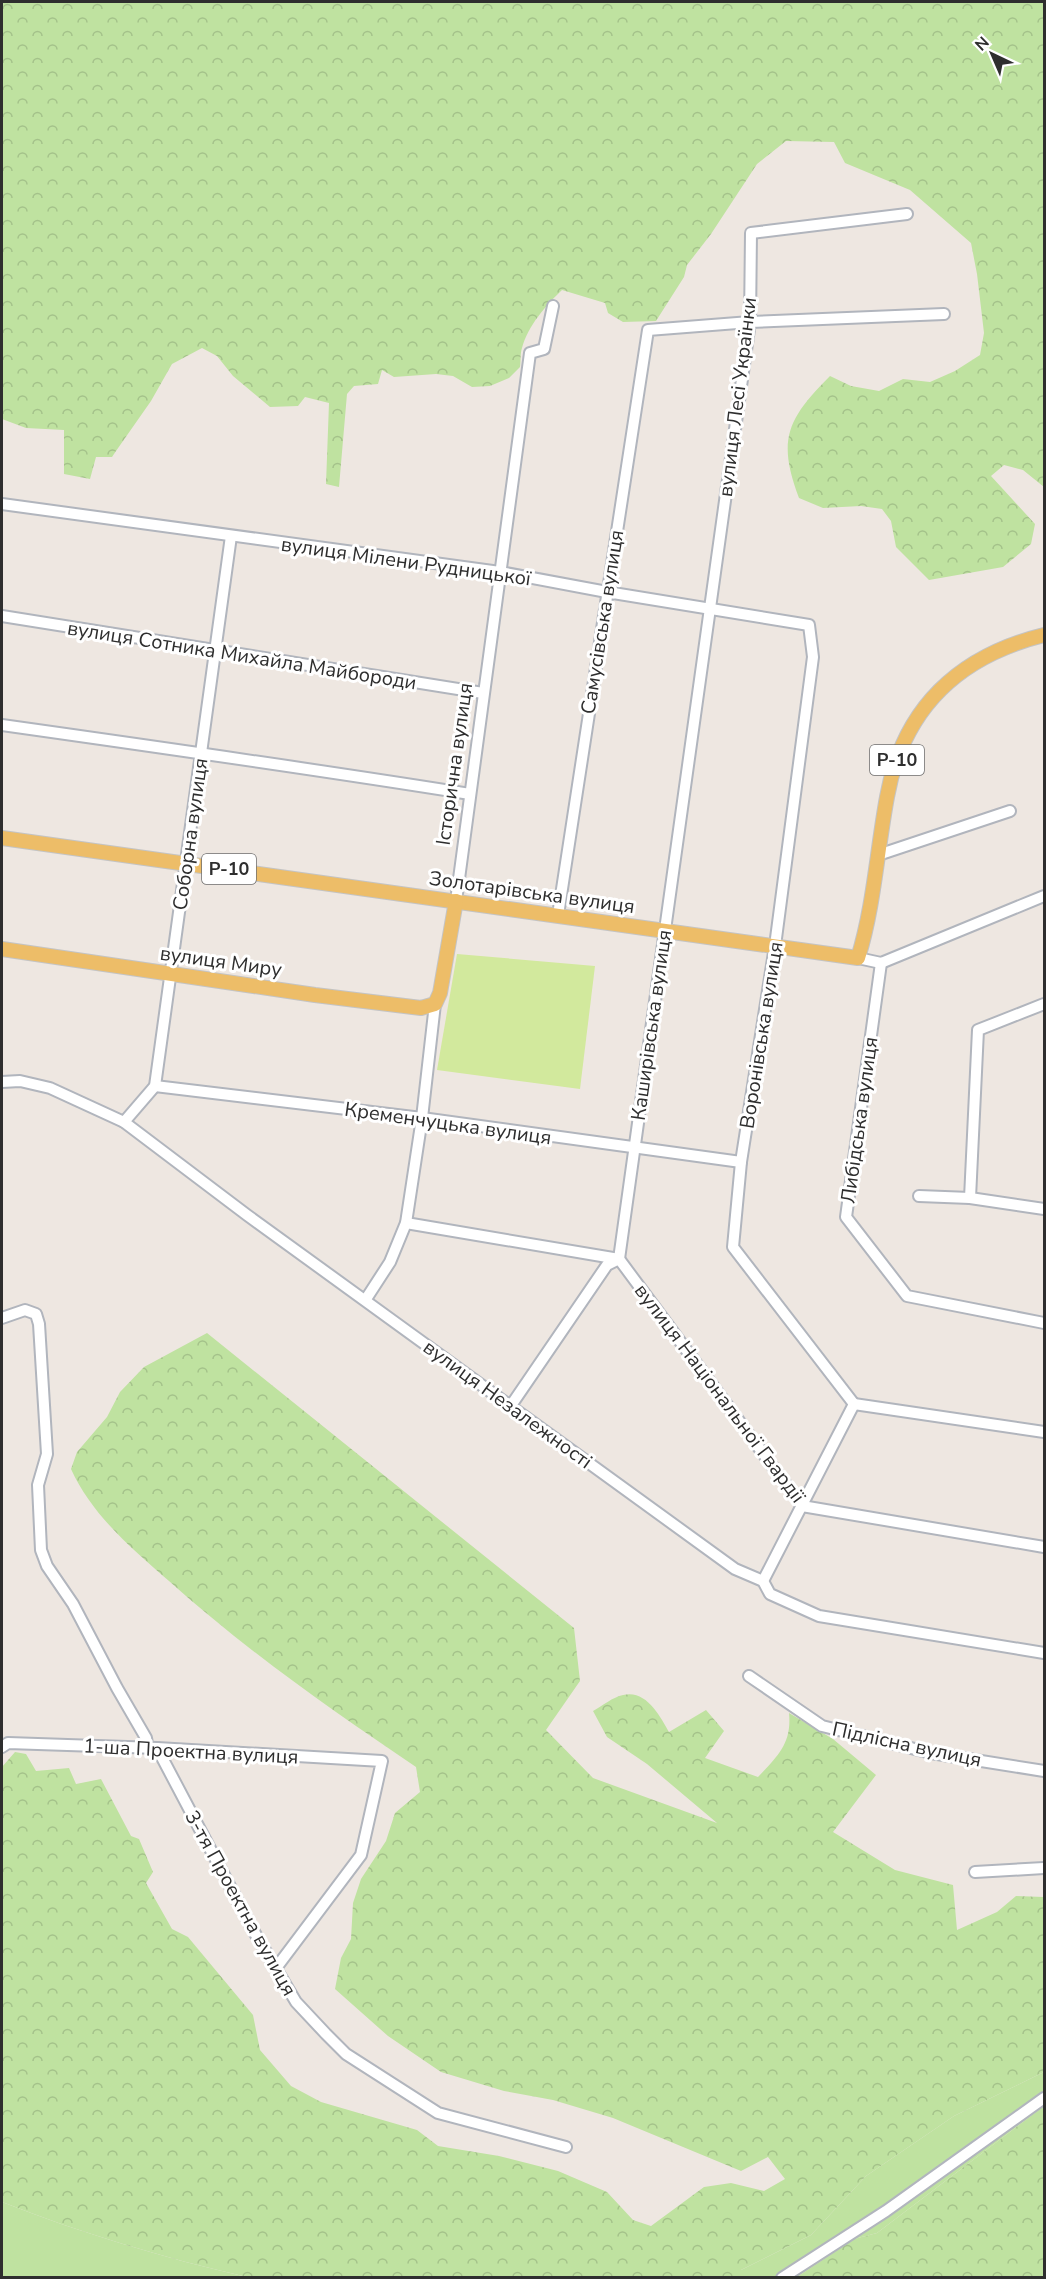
<svg xmlns="http://www.w3.org/2000/svg" width="1046" height="2279" font-family="'Nunito Sans',sans-serif">
<style>
.grass{fill:#bfe2a0}
.forest{fill:url(#forest-crowns)}
.pitch{fill:#d2e99d}
.lines{fill:none;stroke-linecap:round;stroke-linejoin:round}
.minor-casing{stroke:#b1b5bd;stroke-width:14}
.major-casing{stroke:#c4c4c4;stroke-width:16}
.minor{stroke:#fff;stroke-width:10}
.major{stroke:#edbd68;stroke-width:14}
.labels{text-anchor:middle;stroke-width:6;stroke-linejoin:round;paint-order:stroke}
.shield{fill:#fff;stroke:#6d6d6d;stroke-width:1.5}
.shield-label{font-size:18px;font-weight:bold;fill:#2e2e2e}
.street-label{font-size:20px;fill:#2e2e2e;stroke:#fff}
</style>
<defs>
<pattern id="forest-crowns" width="20" height="18" patternUnits="userSpaceOnUse" patternTransform="scale(1.5)"><rect width="20" height="18" fill="#bfe2a0"/><path d="M2 6a3 3 0 1 1 6 0M12 15a3 3 0 1 1 6 0" fill="none" stroke="#a4c28a"/></pattern>
</defs>
<rect width="100%" height="100%" fill="#eee7e1"/>
<g class="grass">
<path d="M1044,2072V2106L877,2233L854,2239L797,2277L741,2278V2270L811,2235L866,2176L954,2116Z"/>
<path d="M2,2202C81,2233 164,2258 247,2277H2Z"/>
</g>
<g class="forest">
<path d="M2,2H1044V487L1023,470L1004,465L991,476L1035,524L1031,544L1003,567L929,580L896,547L891,521L882,509L861,506L823,508L799,498C777,440 787,419 830,376L851,386L879,391L903,379L930,382L955,371L980,355L984,333L977,274L971,243L910,190L845,163L834,142L786,141L757,164L711,234L687,265L684,277L656,321L623,322L608,313L605,303L562,290C546,305 528,326 522,348C520,354 521,361 520,367L509,378L490,386L472,387L453,376L436,374L394,377L382,370L378,384L354,386L347,394L339,487L326,484L329,403L305,397L298,406L270,407L233,376L217,356L202,348L172,364L151,401L116,451L112,457H96L90,479L64,474V430L26,428L2,419Z"/>
<path d="M207,1333L574,1628L580,1681L546,1730L593,1778L717,1823L647,1764L607,1737L593,1711C602,1706 613,1697 623,1695C646,1689 660,1716 669,1732L706,1710L724,1731L705,1758L758,1777C778,1756 792,1743 789,1713L833,1739L876,1775L833,1832L895,1870L953,1885L957,1930L997,1912L1016,1896L1044,1897V2072L954,2116L866,2176L811,2235L741,2270V2277H247C164,2258 81,2233 2,2202V1767L15,1752L26,1754L36,1771L69,1768L76,1784L101,1779L131,1836L139,1839L153,1872L146,1883L172,1929L188,1937L253,2015L260,2050L291,2086L321,2102L417,2130L438,2146L499,2156L558,2171L607,2192L633,2220L651,2226L704,2187L731,2183L764,2191L785,2179L768,2157L741,2171L613,2118L553,2100L504,2091L441,2072L388,2036L335,1989L341,1958L351,1939L353,1903L361,1879L386,1841L395,1813L420,1792L416,1767C331,1710 246,1650 169,1581C131,1548 92,1515 71,1469L77,1452L107,1417L120,1392L144,1367Z"/>
<path d="M1044,2106V2277H797L854,2239L877,2233Z"/>
</g>
<path class="pitch" d="M457,954L595,966L580,1089L437,1070Z"/>
<g class="lines">
<g class="minor-casing">
<g id="minor">
<path d="M2,504L500,572L607,592L809,625L813,657L775,946L741,1162L733,1247L854,1404"/>
<path d="M2,616L483,693"/>
<path d="M2,725C158,747 314,769 470,794"/>
<path d="M878,855L1010,811"/>
<path d="M456,901L530,353L544,349L553,306"/>
<path d="M558,915L648,330L750,322L944,314"/>
<path d="M858,958L881,963L1044,896"/>
<path d="M881,963L846,1217L907,1296L1044,1323"/>
<path d="M2,1082L20,1081L50,1088L124,1122L247,1215L735,1569L763,1581L770,1594L819,1616L1044,1653"/>
<path d="M155,1086L422,1118L741,1162"/>
<path d="M124,1122L155,1086L231,536"/>
<path d="M919,1196L970,1198L1044,1209"/>
<path d="M970,1198L978,1030L1044,1004"/>
<path d="M406,1223L619,1259L802,1506L1044,1547"/>
<path d="M366,1299L390,1262L406,1223L422,1118L435,1004"/>
<path d="M2,1318L25,1310L36,1314L39,1324L47,1454L38,1485L41,1550L47,1566L73,1604L117,1688L146,1738L148,1748"/>
<path d="M854,1404L1044,1432"/>
<path d="M510,1407L607,1265L619,1259L750,322L751,233L907,214"/>
<path d="M763,1581L854,1404"/>
<path d="M749,1676L822,1726L931,1753L1044,1771"/>
<path d="M2,1747L8,1743L157,1748L382,1761L361,1855L276,1968"/>
<path d="M157,1748L253,1930L296,2002L326,2034L346,2054L438,2113L566,2147"/>
<path d="M975,1872L1044,1868"/>
<path d="M782,2278L886,2211L1044,2098"/>
</g>
</g>
<g class="major-casing">
<g id="major">
<path d="M2,838L858,958C874,906 877,851 887,797C903,708 959,656 1044,635"/>
<path d="M2,949L315,995L421,1008L435,1004L440,993L456,901"/>
</g>
</g>
<use href="#minor" class="minor"/>
<use href="#major" class="major"/>
</g>
<g class="labels">
<g class="shield">
<rect x="870" y="745" width="54" height="30" rx="4.5"/>
<rect x="202" y="854" width="54" height="30" rx="4.5"/>
</g>
<g class="shield-label">
<text x="897" y="766">Р-10</text>
<text x="229" y="875">Р-10</text>
</g>
<g class="street-label">
<text transform="translate(737 397) rotate(-83)" y="7">вулиця Лесі Українки</text>
<text transform="translate(406 561) rotate(8)" y="7">вулиця Мілени Рудницької</text>
<text transform="translate(602 622) rotate(-81)" y="7">Самусівська вулиця</text>
<text transform="translate(242 655) rotate(9)" y="7">вулиця Сотника Михайла Майбороди</text>
<text transform="translate(454 764) rotate(-82)" y="7">Історична вулиця</text>
<text transform="translate(190 834) rotate(-82)" y="7">Соборна вулиця</text>
<text transform="translate(532 892) rotate(8)" y="7">Золотарівська вулиця</text>
<text transform="translate(221 961) rotate(8)" y="7">вулиця Миру</text>
<text transform="translate(651 1025) rotate(-82)" y="7">Каширівська вулиця</text>
<text transform="translate(761 1035) rotate(-81)" y="7">Воронівська вулиця</text>
<text transform="translate(859 1120) rotate(-82)" y="7">Либідська вулиця</text>
<text transform="translate(448 1123) rotate(8)" y="7">Кременчуцька вулиця</text>
<text transform="translate(720 1393) rotate(53)" y="7">вулиця Національної Гвардії</text>
<text transform="translate(508 1404) rotate(36)" y="7">вулиця Незалежності</text>
<text transform="translate(907 1744) rotate(12)" y="7">Підлісна вулиця</text>
<text transform="translate(191 1751) rotate(3)" y="7">1-ша Проектна вулиця</text>
<text transform="translate(241 1903) rotate(61)" y="7">3-тя Проектна вулиця</text>
</g>
</g>
<rect width="1046" height="2279" fill="none" stroke="#2e2e2e" stroke-width="6"/>
<g transform="translate(992 54) rotate(316)" stroke="#ffffff" stroke-width="4.5" paint-order="stroke">
<path d="M0-4.5L10 22L0 15L-10 22Z" fill="#2e2e2e"/>
<text y="-9" font-size="16" font-weight="bold" text-anchor="middle" fill="#2e2e2e">N</text>
</g>
</svg>
